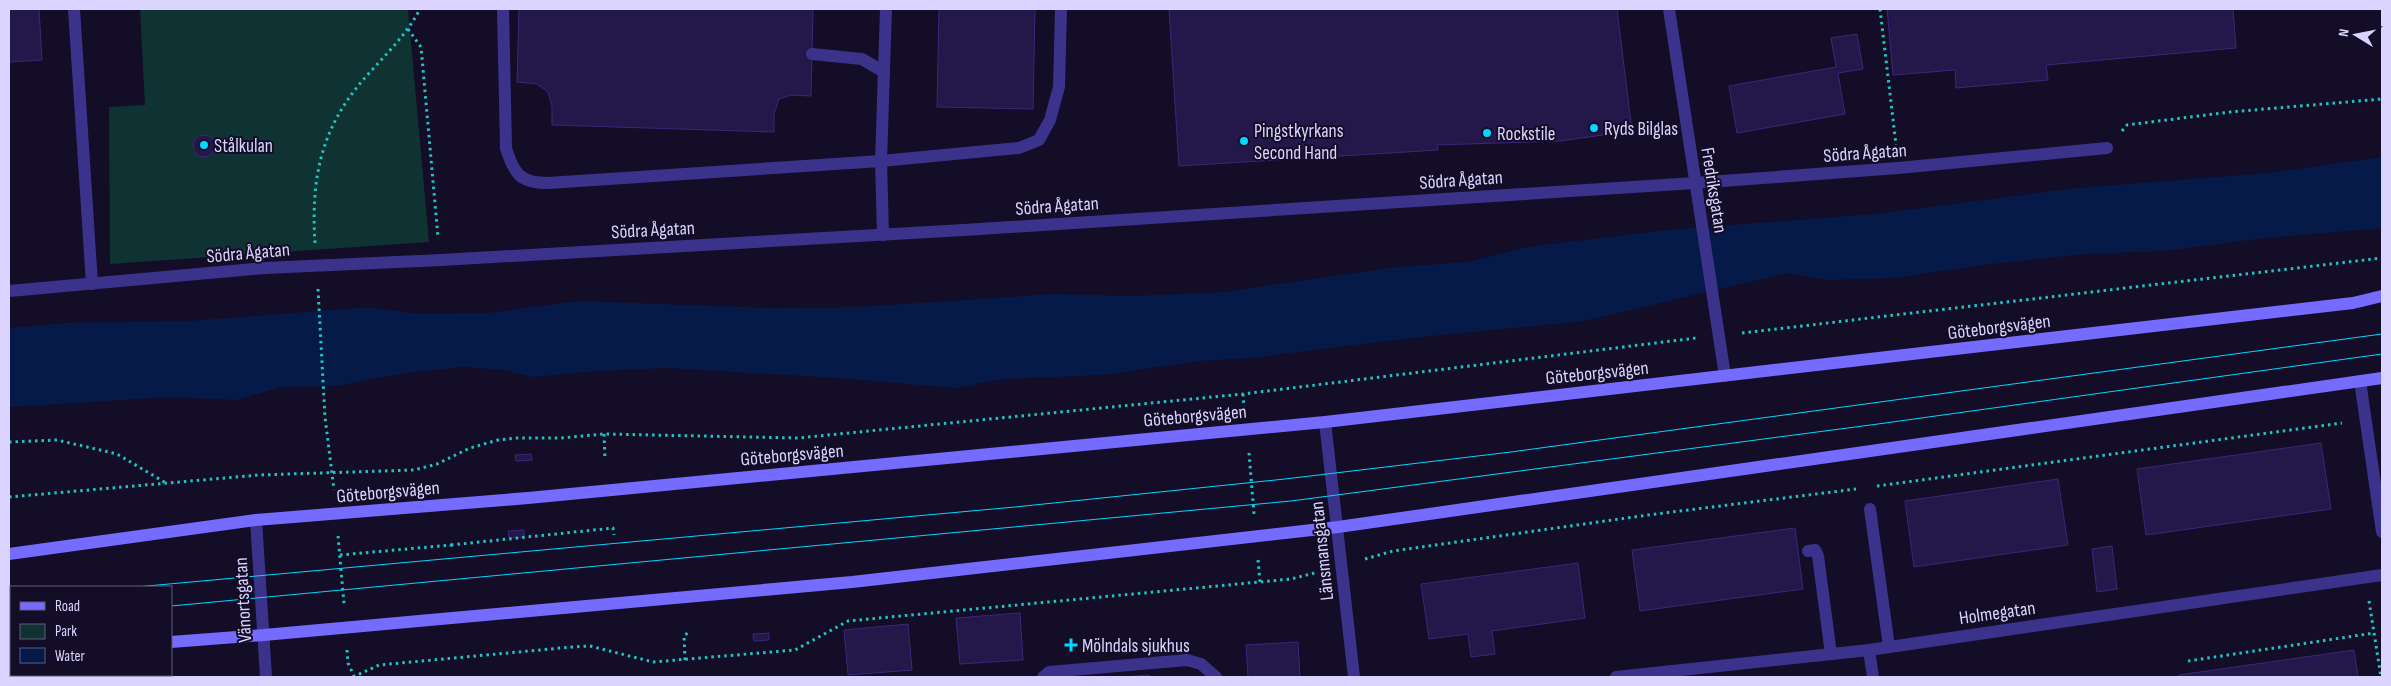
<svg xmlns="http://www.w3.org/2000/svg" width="2391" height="686" font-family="'Sofia Sans Condensed',sans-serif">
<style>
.green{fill:#0f3232}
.water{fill:#051a49}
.building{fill:#24174a;stroke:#3b2779}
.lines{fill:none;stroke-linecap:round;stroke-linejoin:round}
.path{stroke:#23c3c1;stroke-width:3;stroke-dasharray:2.5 4;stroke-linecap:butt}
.lane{stroke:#3b338b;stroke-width:12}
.street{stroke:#3b338b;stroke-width:12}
.secondary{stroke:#756bff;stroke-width:12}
.tram{stroke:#00d9ff;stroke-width:1}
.poi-dot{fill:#00d9ff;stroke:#130d28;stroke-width:2}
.labels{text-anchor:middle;stroke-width:4;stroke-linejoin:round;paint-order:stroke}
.poi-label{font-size:19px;fill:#dbd4ff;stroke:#130d28;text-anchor:start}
.street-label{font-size:19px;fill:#dbd4ff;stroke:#130d28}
</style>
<rect width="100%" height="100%" fill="#130d28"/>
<path class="green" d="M140,9H408L429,242L110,264L109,107L145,105Z"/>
<path class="water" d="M2382,157V228L2265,238L2163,251L2085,254L1983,265L1894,278L1828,280L1787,273L1584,321L1402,339L1251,358L1199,361L1104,375L1005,379L954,388L837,378L669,368L597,371L532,377L504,370L463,367L405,373L336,386L282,387L236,400L172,397L9,407V328L64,323L190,321L369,307L417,314L488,313L579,301L771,308L859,307L1054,294L1133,296L1224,292L1397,267L1468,262L1527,247L1665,230L1874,214L2076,188L2268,173Z"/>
<g class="building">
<path d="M9,9H39L42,60L9,62Z"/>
<path d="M519,9H813L811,96L791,95L779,99L774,114V132L552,125V106L548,92L537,84L517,82Z"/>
<path d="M939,9H1035L1033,109L937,107Z"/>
<path d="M1169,9H1617L1632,131L1560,141L1437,145L1438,150L1179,166Z"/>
<path d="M1887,9H2233L2236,48L2046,65L2048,80L1956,88L1955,70L1893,75Z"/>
<path d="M1857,34L1863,69L1838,73L1845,114L1737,133L1729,86L1836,67L1831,38Z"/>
<circle cx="204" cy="146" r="11"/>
<path d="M2321,443L2331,509L2146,535L2137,469Z"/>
<path d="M531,454L532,460L516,461L515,455Z"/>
<path d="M2058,479L2068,545L1914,567L1905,501Z"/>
<path d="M1795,528L1803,589L1640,611L1632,550Z"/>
<path d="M524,530V537L509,538L508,531Z"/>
<path d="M2112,546L2117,589L2097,592L2092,549Z"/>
<path d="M1578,563L1585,618L1492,631L1495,654L1471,657L1468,634L1429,639L1421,584Z"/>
<path d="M1020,613L1023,660L960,664L956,618Z"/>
<path d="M908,624L912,670L848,675L844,630Z"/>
<path d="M769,633V640L754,641L753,634Z"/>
<path d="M1298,642L1300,677H1248L1246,645Z"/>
<path d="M2354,650L2358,677H2179V675Z"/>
<path d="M1149,675L1150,677H1123Z"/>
</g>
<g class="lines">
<g class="path">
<path d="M1880,9L1896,145"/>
<path d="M408,29L421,47L438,237"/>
<path d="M2122,131L2127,125L2230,112L2382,99"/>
<path d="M315,243C311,180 320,130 363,80C383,57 406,36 420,9"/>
<path d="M318,289L325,417L334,490"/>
<path d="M1742,333L2382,258"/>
<path d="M1243,394L1244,407"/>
<path d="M604,434L605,459"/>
<path d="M9,442L57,440L117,454L166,483"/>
<path d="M1249,453L1254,514"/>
<path d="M1877,486L2342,423"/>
<path d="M9,497L259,475L414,470L437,464L470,448L498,440L517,438H561L604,434L798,438L1243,394L1696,338"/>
<path d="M338,536L344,604"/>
<path d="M451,545L613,528L614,535"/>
<path d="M340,555L451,545V550"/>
<path d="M1365,559L1393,551L1648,515L1856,489"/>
<path d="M1258,560L1260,582"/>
<path d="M2369,601L2381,677"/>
<path d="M347,650L348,663L354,676"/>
<path d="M685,660L684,636L690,631"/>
<path d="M2188,661L2374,633"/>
<path d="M353,677L379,665L572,647L590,646L653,662L795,650L848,621L1291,579L1318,572"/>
</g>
<g class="lane">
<path d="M74,9L92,284"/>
<path d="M503,9L506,148C514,174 520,183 548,183L881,161L1019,148L1039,140L1050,120L1059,87L1061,9"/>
<path d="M812,54L862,59L884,72"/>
<path d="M883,235L881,161L886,9"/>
<path d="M1870,509L1889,647"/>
<path d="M1808,551L1815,550L1818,556L1831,654"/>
<path d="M1043,677L1049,672L1187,660L1201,664L1216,677"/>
</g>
<g class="street">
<path d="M1669,9L1725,376"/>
<path d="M9,291L265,268L441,260L964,230L1695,183L1898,168L2107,148"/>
<path d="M2360,381L2382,532"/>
<path d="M1325,422L1354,677"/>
<path d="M256,520L266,677"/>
<path d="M1869,650L1873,677"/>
<path d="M1616,677L1869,650L2382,575"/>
</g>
<g class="secondary">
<path d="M9,554L256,520L528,498L1325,422L2353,303L2382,296"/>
<path d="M171,642L264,635L852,582L1338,527L2382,378"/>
<path d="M9,654H11"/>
</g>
<g class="tram">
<path d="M136,587L1015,507L1285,479L1511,452L2382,334"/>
<path d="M9,600L11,599"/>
<path d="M171,606L1291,501L1878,424L2382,354"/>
<path d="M9,622H11"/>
</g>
</g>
<g class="poi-dot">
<circle cx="1594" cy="128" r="5"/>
<circle cx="1487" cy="133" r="5"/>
<circle cx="1244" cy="141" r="5"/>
<circle cx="204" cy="145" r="5"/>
<path d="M1068.5 637.5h5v5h5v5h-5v5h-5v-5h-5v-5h5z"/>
</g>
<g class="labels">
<g class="poi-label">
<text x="1604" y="135">Ryds Bilglas</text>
<text x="1254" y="137">Pingstkyrkans<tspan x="1254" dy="22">Second Hand</tspan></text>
<text x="1497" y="140">Rockstile</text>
<text x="214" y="152">Stålkulan</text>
<text x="1082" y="652">Mölndals sjukhus</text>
</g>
<g class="street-label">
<text transform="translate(1865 152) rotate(-4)" y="7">Södra Ågatan</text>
<text transform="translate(1461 179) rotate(-4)" y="7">Södra Ågatan</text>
<text transform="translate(1715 190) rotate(81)" y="7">Fredriksgatan</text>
<text transform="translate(1057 205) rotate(-4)" y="7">Södra Ågatan</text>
<text transform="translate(653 229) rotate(-3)" y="7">Södra Ågatan</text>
<text transform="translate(248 252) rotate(-5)" y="7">Södra Ågatan</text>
<text transform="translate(1999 326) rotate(-7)" y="7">Göteborgsvägen</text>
<text transform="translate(1597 372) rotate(-6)" y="7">Göteborgsvägen</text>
<text transform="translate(1195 415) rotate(-5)" y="7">Göteborgsvägen</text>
<text transform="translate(792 454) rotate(-5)" y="7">Göteborgsvägen</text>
<text transform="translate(388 491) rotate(-5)" y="7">Göteborgsvägen</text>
<text transform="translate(1321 551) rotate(-96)" y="7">Länsmansgatan</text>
<text transform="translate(242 600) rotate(-93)" y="7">Vänortsgatan</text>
<text transform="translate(1997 612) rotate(-8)" y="7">Holmegatan</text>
</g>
</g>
<rect width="2391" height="686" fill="none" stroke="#dbd4ff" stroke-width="20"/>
<rect x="10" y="586" width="162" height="90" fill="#130d28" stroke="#635d7e"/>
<rect x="20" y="602" width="25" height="8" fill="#756bff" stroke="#635d7e"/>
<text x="55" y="611" font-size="15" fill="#dbd4ff">Road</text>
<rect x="20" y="624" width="25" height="15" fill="#0f3232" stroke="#635d7e"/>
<text x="55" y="636" font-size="15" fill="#dbd4ff">Park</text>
<rect x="20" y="648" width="25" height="15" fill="#051a49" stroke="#635d7e"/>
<text x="55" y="661" font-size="15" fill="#dbd4ff">Water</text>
<g transform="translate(2356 35) rotate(280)" stroke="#130d28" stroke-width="4" paint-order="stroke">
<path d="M0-4L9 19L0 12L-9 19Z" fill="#dbd4ff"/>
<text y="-8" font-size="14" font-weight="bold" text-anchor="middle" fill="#dbd4ff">N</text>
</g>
</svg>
